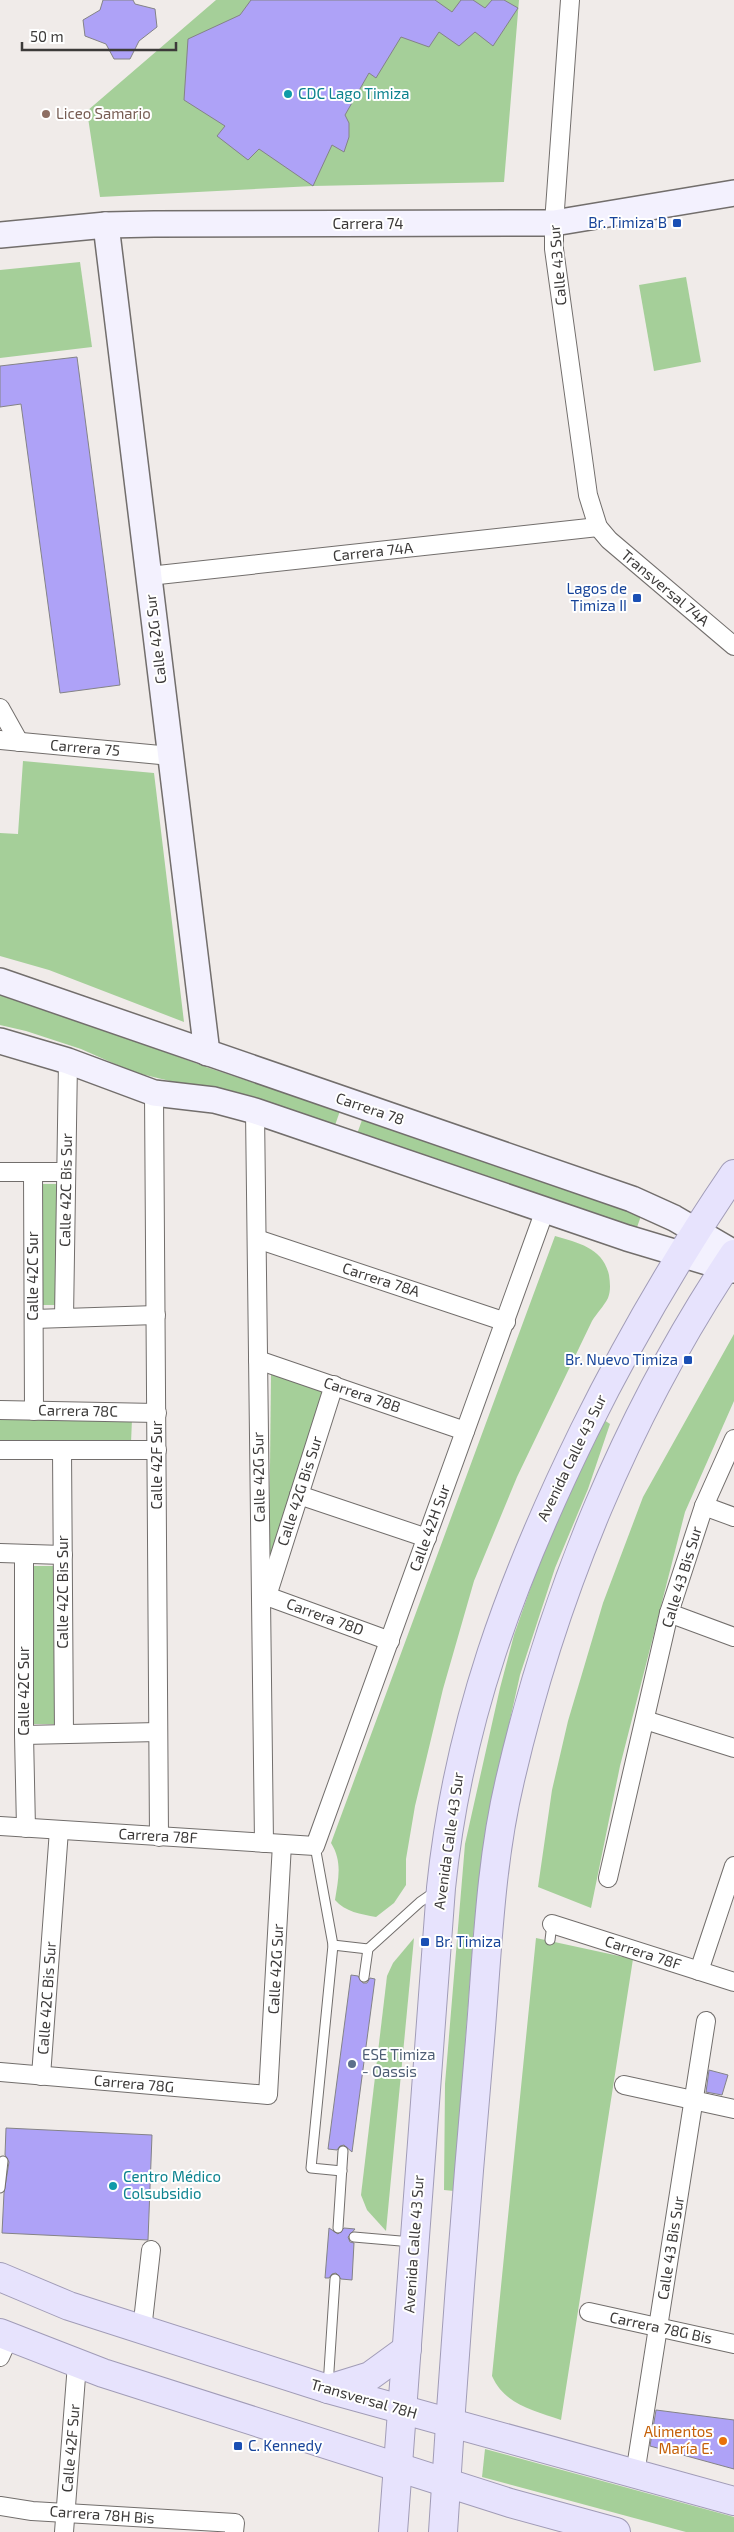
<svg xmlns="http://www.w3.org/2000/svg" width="734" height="2532" font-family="'Exo 2',sans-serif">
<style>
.green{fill:#a5cf99}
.building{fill:#aea2f7;stroke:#848387}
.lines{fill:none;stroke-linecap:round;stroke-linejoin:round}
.lane-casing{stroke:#726e6c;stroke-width:11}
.street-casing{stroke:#726e6c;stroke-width:20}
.secondary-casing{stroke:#726e6c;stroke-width:28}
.primary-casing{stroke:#a19cb7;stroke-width:30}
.lane{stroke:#fff;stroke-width:9}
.street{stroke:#fff;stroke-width:18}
.secondary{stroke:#f3f1fe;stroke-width:25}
.primary{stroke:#e7e3fd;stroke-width:28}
.culture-dot{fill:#0f9aa8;stroke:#fff;stroke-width:2}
.education-dot{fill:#8d6e63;stroke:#fff;stroke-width:2}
.transit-dot{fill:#1a4fb4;stroke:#fff;stroke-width:2}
.service-dot{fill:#5c6f8a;stroke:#fff;stroke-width:2}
.food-dot{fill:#e8710a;stroke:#fff;stroke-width:2}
.labels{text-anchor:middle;stroke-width:4;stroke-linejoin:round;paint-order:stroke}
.culture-label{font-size:15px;fill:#0d838f;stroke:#fff;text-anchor:start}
.education-label{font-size:15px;fill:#785e54;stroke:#fff;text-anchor:start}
.transit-label{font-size:15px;fill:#164399;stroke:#fff;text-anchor:end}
.street-label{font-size:15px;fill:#3c3a39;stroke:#fff}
.service-label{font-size:15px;fill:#4e5e75;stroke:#fff;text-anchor:start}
.food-label{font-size:15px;fill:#c56008;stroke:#fff;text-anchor:end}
</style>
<rect width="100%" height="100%" fill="#f0ebe9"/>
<g class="green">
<path d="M216,0H519L504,182L313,186L100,197L87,111Z"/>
<path d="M80,262L92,347L0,358V270Z"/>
<path d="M686,277L701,362L654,371L639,285Z"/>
<path d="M23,761L154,773L184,1022L49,970L0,956V833L18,834Z"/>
<path d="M0,991L206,1067L340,1111L334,1128L224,1090L174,1082L133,1072L81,1049L26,1031L0,1025Z"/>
<path d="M362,1120L641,1216L636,1230L357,1134Z"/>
<path d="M38,1184H61L62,1305H39Z"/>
<path d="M555,1236C579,1243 603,1248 609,1275C610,1283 611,1290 608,1298C604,1306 597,1313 592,1321L517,1477L474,1581L443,1689L415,1806L406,1859V1885L394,1903L376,1917C361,1914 345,1912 335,1900C338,1880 343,1862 331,1843Z"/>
<path d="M734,1334V1401L685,1512L620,1766L591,1908L538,1887L552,1790L568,1721L603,1603L643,1497Z"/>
<path d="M271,1374L327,1390L269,1561Z"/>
<path d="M0,1418L132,1419L131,1443L0,1442Z"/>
<path d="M604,1420L610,1424L588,1489L555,1568L520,1675L488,1818L474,1927L454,2191L444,2190L445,2084L465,1844L500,1688L514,1635L540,1561L572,1483Z"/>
<path d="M32,1566H55V1724H33Z"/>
<path d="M414,1938L386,2231L367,2210L361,2195L387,1976L393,1963Z"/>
<path d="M536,1938L633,1959L561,2420C533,2410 505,2405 492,2376Z"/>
<path d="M485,2449L734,2517V2532H686L482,2477Z"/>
</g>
<g class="building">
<path d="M103,0H133L135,4L155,9L157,27L139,41L130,59H114L106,44L85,36L83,20L100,10Z"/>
<path d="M251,0H435L452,12L461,0H473L485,8L492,0H504L518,8L493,46L475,32L459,46L439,32L429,47L401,37L376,78L369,73L345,115L349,123V137L344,152L332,145L313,186L259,149L248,160L217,136L225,126L184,100L188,39L240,15Z"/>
<path d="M77,357L120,685L60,693L21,404L0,407V366Z"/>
<path d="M351,1975L358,1976L363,1983H367L370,1978L375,1979L352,2152L344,2145L340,2146L337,2150L328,2149Z"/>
<path d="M709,2070L728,2075L722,2095L706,2092Z"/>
<path d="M6,2128L152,2135L148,2240L2,2233L4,2193L9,2162L5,2155Z"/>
<path d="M329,2228L338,2234L344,2228L355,2229L348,2237L350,2242L354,2243L352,2280L341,2279L336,2273L332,2274L329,2278H325Z"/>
<path d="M656,2410L734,2420V2469L650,2446Z"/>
</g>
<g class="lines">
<g class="lane-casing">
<g id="lane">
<path d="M315,1846L333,1945L368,1949"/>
<path d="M550,1940L552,1924"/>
<path d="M333,1945L311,2168L342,2171"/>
<path d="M364,1977L368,1949L420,1902L436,1891"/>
<path d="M0,2188L3,2161"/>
<path d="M338,2228L343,2151"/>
<path d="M354,2237L412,2242"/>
<path d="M328,2386L335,2279"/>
</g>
</g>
<g class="street-casing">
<g id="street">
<path d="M570,0L554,223V249L588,495L598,527L609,540L734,646"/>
<path d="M149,576L598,527"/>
<path d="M0,708L19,742"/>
<path d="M0,740L171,756"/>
<path d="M154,1093L159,1837"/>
<path d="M255,1111L264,1843"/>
<path d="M0,1172H66"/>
<path d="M33,1172L34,1411"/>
<path d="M257,1239L506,1322"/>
<path d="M64,1318L68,1061"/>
<path d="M34,1319L156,1315"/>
<path d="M258,1360L465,1431"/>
<path d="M0,1410L157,1413"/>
<path d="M0,1450H157"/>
<path d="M62,1450L64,1734"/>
<path d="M299,1495L427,1538"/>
<path d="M704,1506L734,1517"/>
<path d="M0,1553L63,1555"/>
<path d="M24,1554V1735L26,1828"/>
<path d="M261,1594L390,1641"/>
<path d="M267,1596L334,1385"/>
<path d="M669,1613L734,1637"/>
<path d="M645,1720L734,1748"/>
<path d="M24,1735L158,1732"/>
<path d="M0,1826L315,1846L545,1210"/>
<path d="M608,1878L669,1613L704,1506L734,1439"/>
<path d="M552,1924L734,1982"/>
<path d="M699,1971L734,1866"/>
<path d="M0,2072L268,2095L282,1844"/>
<path d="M41,2076L59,1830"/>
<path d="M624,2085L734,2109"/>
<path d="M589,2312L734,2344"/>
<path d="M142,2330L151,2250"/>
<path d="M0,2357L9,2337"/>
<path d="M635,2474L706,2021"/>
<path d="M0,2506L32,2511L235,2523L234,2532"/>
<path d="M64,2532L77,2364"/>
</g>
</g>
<g class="secondary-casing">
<g id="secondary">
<path d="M106,225L207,1053"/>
<path d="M0,235L106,225L154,224L554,223L734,193"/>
<path d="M0,981L632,1199L674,1218L734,1253"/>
<path d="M0,1041L68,1061L154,1093L214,1100L255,1111L627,1238L734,1270"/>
</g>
</g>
<g class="primary-casing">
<g id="primary">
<path d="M0,2277L69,2306L328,2389L734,2501"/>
<path d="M0,2333L103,2373L510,2503L616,2532"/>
<path d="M328,2389L370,2376L407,2349"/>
<path d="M393,2532L441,1888C458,1722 511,1580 584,1431C628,1342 678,1256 734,1174"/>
<path d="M443,2532C453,2372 465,2212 479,2052C487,1962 489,1868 510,1780C553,1594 628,1412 734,1254"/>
</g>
</g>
<use href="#lane" class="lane"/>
<use href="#street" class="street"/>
<use href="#secondary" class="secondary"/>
<use href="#primary" class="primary"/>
</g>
<g class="culture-dot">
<circle cx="288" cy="94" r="5"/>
<circle cx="113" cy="2186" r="5"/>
</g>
<circle class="education-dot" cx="46" cy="114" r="5"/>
<g class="transit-dot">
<rect x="672" y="218" width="10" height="10" rx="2.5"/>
<rect x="632" y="593" width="10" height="10" rx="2.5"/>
<rect x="683" y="1355" width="10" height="10" rx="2.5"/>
<rect x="420" y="1937" width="10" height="10" rx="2.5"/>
<rect x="233" y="2441" width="10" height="10" rx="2.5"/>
</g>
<circle class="service-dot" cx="352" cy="2064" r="5"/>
<circle class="food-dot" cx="723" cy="2441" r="5"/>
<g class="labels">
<g class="culture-label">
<text x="298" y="99">CDC Lago Timiza</text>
<text x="123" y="2182">Centro Médico<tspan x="123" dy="17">Colsubsidio</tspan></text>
</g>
<g class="education-label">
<text x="56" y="119">Liceo Samario</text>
</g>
<g class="transit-label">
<text x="667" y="228">Br. Timiza B</text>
<text x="627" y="594">Lagos de<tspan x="627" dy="17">Timiza II</tspan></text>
<text x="678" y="1365">Br. Nuevo Timiza</text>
<text x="435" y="1947" text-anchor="start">Br. Timiza</text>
<text x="248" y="2451" text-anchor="start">C. Kennedy</text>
</g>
<g class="street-label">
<text x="368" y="229">Carrera 74</text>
<text transform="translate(558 265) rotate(-95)" y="5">Calle 43 Sur</text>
<text transform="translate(373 552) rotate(-6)" y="5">Carrera 74A</text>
<text transform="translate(665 588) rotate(40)" y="5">Transversal 74A</text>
<text transform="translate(156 639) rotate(-97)" y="5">Calle 42G Sur</text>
<text transform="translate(85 748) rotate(5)" y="5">Carrera 75</text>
<text transform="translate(370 1109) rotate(19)" y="5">Carrera 78</text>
<text transform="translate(66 1190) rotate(-89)" y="5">Calle 42C Bis Sur</text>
<text transform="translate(33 1276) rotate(-90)" y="5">Calle 42C Sur</text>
<text transform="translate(381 1280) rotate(18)" y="5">Carrera 78A</text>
<text transform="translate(362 1395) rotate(19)" y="5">Carrera 78B</text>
<text transform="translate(78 1411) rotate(1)" y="5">Carrera 78C</text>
<text transform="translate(572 1458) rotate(-64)" y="5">Avenida Calle 43 Sur</text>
<text transform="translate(157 1465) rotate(-90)" y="5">Calle 42F Sur</text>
<text transform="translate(259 1477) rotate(-91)" y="5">Calle 42G Sur</text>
<text transform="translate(300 1491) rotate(-72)" y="5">Calle 42G Bis Sur</text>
<text transform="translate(430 1528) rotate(-70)" y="5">Calle 42H Sur</text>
<text transform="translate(682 1577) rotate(-73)" y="5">Calle 43 Bis Sur</text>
<text transform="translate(63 1592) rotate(-90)" y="5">Calle 42C Bis Sur</text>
<text transform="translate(325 1617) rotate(20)" y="5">Carrera 78D</text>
<text transform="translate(24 1691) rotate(-90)" y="5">Calle 42C Sur</text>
<text transform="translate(158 1836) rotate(3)" y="5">Carrera 78F</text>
<text transform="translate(449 1841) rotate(-82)" y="5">Avenida Calle 43 Sur</text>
<text transform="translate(643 1953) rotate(18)" y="5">Carrera 78F</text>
<text transform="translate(276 1969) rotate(-87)" y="5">Calle 42G Sur</text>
<text transform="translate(47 1998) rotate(-86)" y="5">Calle 42C Bis Sur</text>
<text transform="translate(134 2084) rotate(5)" y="5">Carrera 78G</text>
<text transform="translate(414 2244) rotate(-86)" y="5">Avenida Calle 43 Sur</text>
<text transform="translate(671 2248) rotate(-81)" y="5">Calle 43 Bis Sur</text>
<text transform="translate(661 2328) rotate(12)" y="5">Carrera 78G Bis</text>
<text transform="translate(364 2399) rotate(16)" y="5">Transversal 78H</text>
<text transform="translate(71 2448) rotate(-85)" y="5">Calle 42F Sur</text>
<text transform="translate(102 2515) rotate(4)" y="5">Carrera 78H Bis</text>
</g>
<g class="service-label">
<text x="362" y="2060">ESE Timiza<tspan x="362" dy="17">- Oassis</tspan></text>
</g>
<g class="food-label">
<text x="713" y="2437">Alimentos<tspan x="713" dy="17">María E.</tspan></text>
</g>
</g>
<path d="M22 42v8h154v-8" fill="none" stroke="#3c3a39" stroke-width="2.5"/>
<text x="30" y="42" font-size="15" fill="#3c3a39" stroke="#ffffff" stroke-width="4" paint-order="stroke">50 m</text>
</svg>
